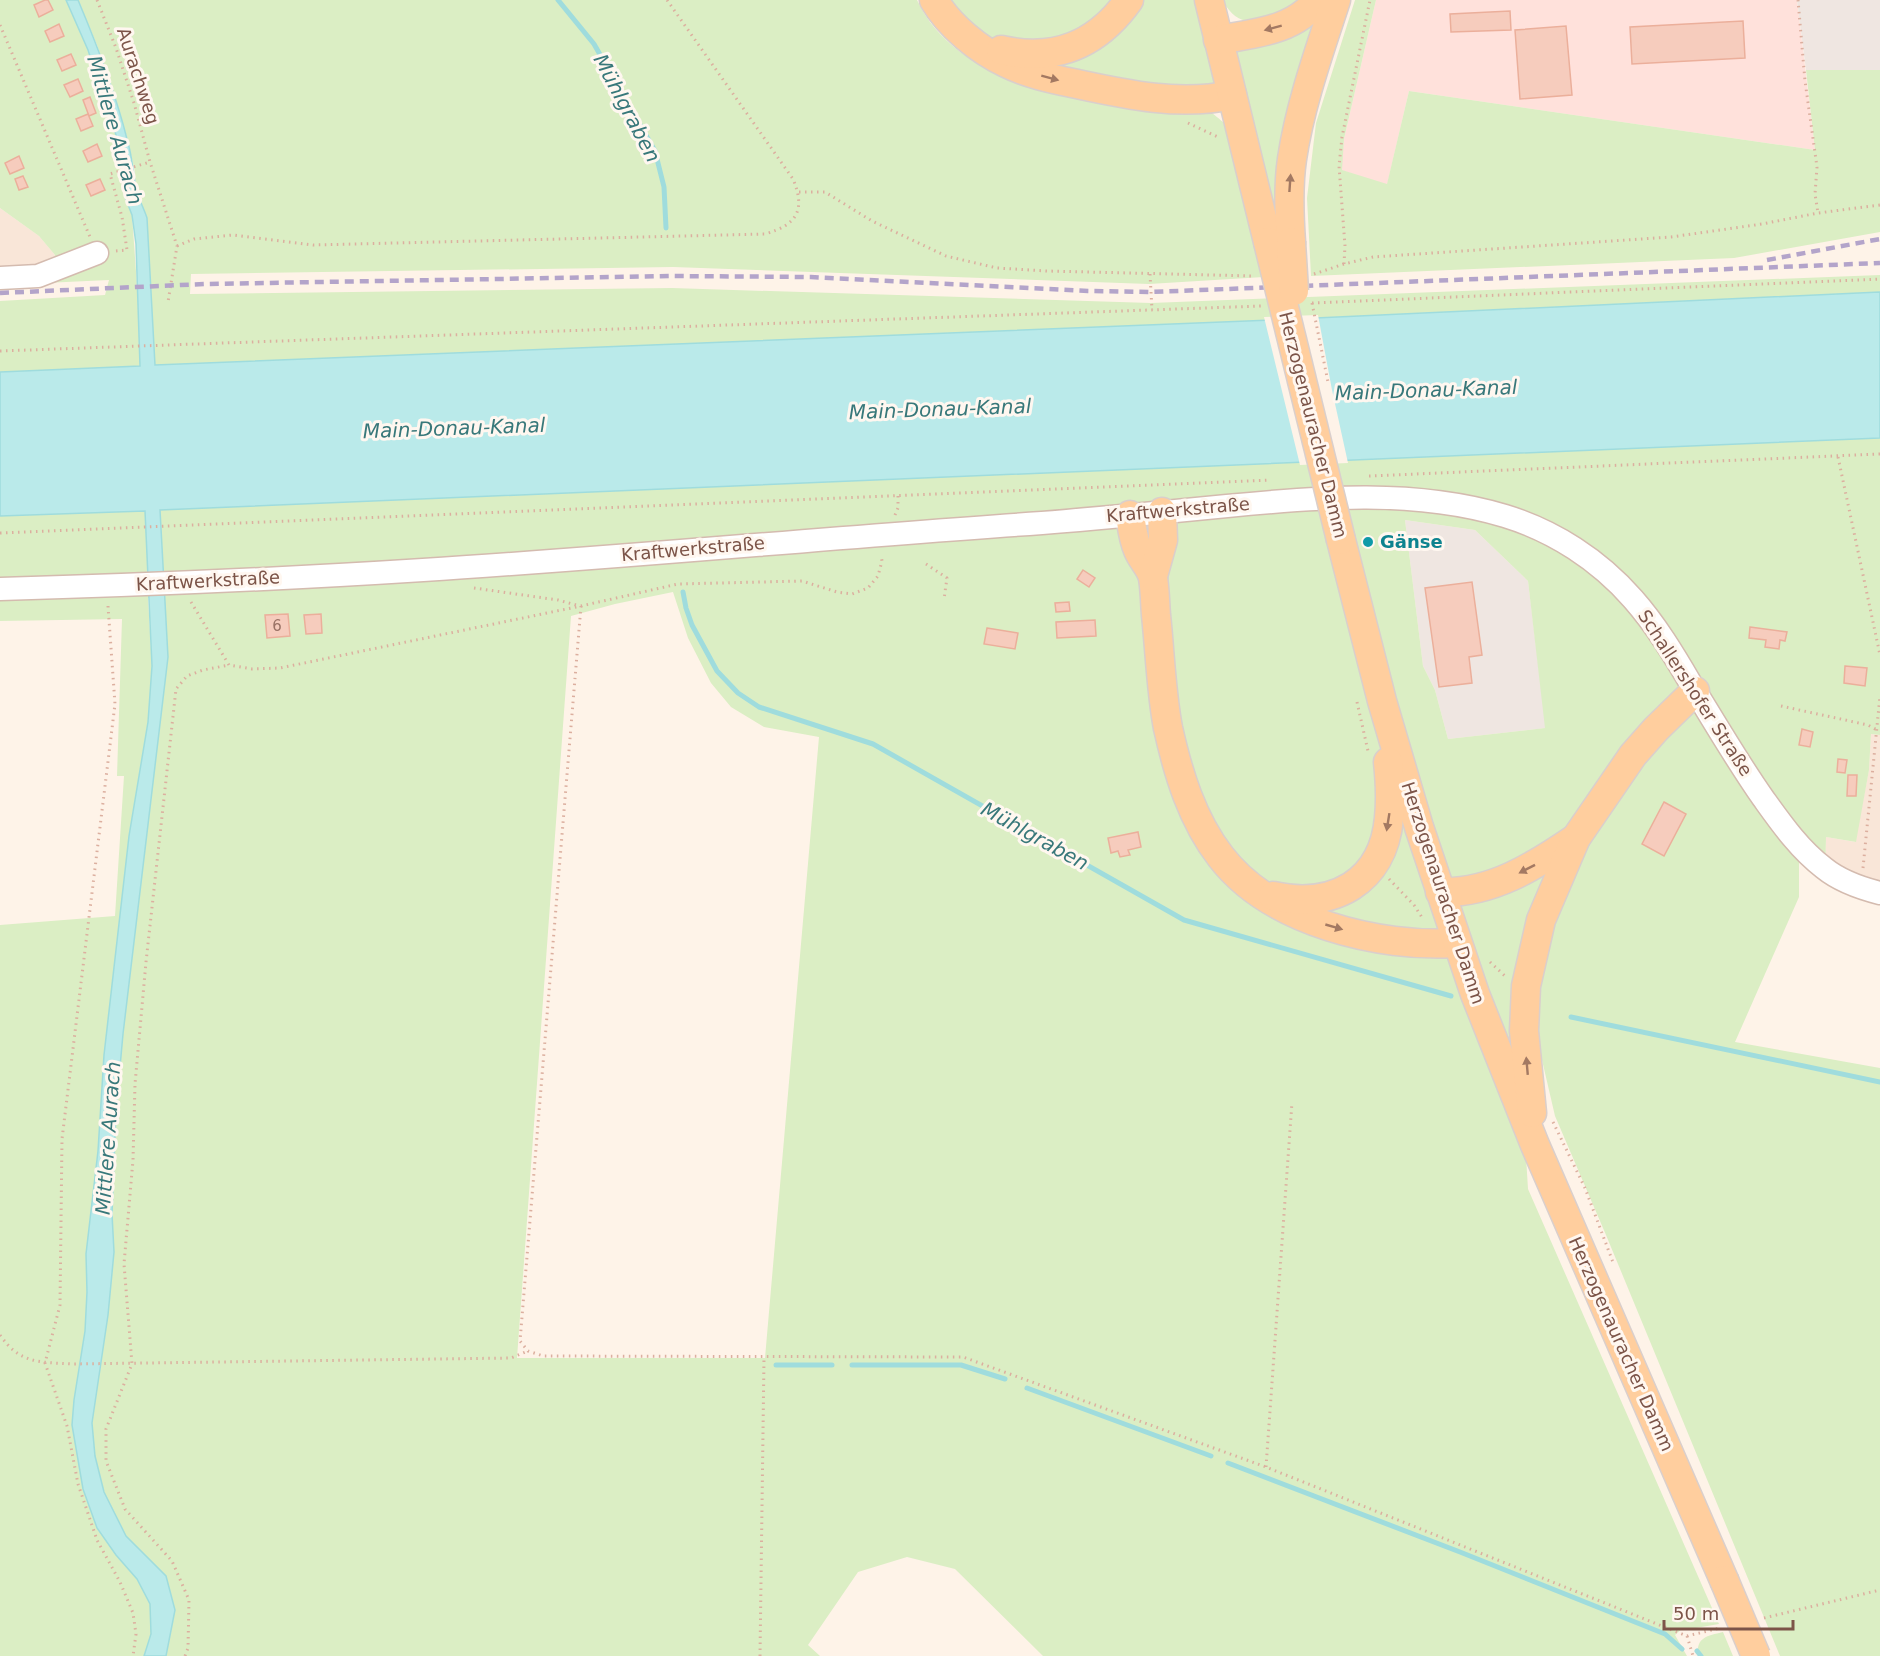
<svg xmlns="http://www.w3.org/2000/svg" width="1880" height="1656" font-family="'DejaVu Sans',sans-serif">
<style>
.residential{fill:#f9e6d8}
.commercial{fill:#ffe1db}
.industrial{fill:#efe6e1}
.green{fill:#dbeec4;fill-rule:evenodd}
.water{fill:#baeaea;stroke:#9fdcdd;stroke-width:1.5}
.pier{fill:#fef3e8}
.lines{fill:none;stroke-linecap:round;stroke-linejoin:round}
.stream{stroke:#9fdcdd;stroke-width:5}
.building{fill:#f6ccbd;stroke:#ebaf9b;stroke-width:1.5}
.minor-casing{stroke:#d4bbaf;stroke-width:25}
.major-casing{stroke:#dacfcc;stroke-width:31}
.path{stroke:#dcaf9f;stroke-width:3;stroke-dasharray:1.5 4.5;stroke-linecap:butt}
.minor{stroke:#fff;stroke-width:22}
.major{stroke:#ffce9e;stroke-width:28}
.rail{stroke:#b3a4ca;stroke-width:4.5;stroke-dasharray:9 6;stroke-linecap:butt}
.major-bridge-casing{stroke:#dacfcc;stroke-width:31;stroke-linecap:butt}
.path-bridge{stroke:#dcaf9f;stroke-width:3;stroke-dasharray:1.5 4.5;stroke-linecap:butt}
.major-bridge{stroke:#ffce9e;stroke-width:28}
.oneway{fill:#a37962}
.culture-dot{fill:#0f9aa8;stroke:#fff7f0;stroke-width:2}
.labels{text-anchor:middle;stroke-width:6;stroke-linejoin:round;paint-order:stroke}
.number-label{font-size:15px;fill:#9a7265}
.street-label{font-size:18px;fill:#7c5448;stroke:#fff7f0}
.culture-label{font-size:18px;font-weight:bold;fill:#0d838f;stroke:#fff7f0;text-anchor:start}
.water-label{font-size:20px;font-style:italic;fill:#38787a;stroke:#fff7f0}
</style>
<rect width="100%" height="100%" fill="#fef3e8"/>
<g class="residential">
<path d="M0,208L39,236L55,255L50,275L0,282Z"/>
<path d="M1871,734L1880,735V905L1855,897L1825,882L1826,837L1855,842L1869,770Z"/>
</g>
<path class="commercial" d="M1376,0H1797L1815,150L1409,91L1387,185L1341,170L1344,139Z"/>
<g class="industrial">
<path d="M1797,0H1880V70H1806Z"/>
<path d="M1405,520L1475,530L1528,581L1546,728L1448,739L1435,690L1423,666Z"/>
</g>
<g class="green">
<path d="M0,0H66L88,50L118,141L127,176L125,197L132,215L138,300L141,199L136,190L135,172L127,137L97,45L78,0H917C944,58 1008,82 1066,96C1093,103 1126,103 1154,106C1167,108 1194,106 1204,109C1211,111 1218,118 1223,122L1280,276L1149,284L673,267L191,274L190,294L672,288L1151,303L1880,275V292L1294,319L0,372V301L105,295L109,280L23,284L50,275L55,255L39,236L0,208Z"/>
<path d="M946,0H1121L1066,43L992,40L957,17Z"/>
<path d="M1136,0H1197L1215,84L1183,92L1036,61Z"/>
<path d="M1222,0H1308C1299,9 1290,10 1278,14C1251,22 1239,28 1222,0Z"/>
<path d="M1355,0H1376L1344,139L1342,170L1387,184L1409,91L1815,150L1806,70H1880V232L1734,258L1311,276L1307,198L1316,123Z"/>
<path d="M1324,5L1275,218L1233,46Z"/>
<path d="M1880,438V735L1871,734L1869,770L1856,842L1826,837L1825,882L1799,858V897L1735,1042L1880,1068V1656H1780L1606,1235L1555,1116L1542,1060L1520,1059L1528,1189L1719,1624L1690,1629L1683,1628L1675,1635L1687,1656H1043L955,1569L907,1557L858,1572L808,1645L820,1656H0V925L115,916L124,776H117L122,619L0,621V516ZM1405,520L1475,530L1528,581L1545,728L1448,739L1435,690L1423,666ZM673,592L688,638L711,683L731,707L764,727L819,737L765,1358H517L571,616L615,604ZM164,597L136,918L120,917L129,836L148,722L152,666L148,598Z"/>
<path d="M1723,1632L1733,1656H1698C1696,1637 1707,1636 1723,1632Z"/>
</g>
<path class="water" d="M66,0H78C97,45 115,91 127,139C132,155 133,171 136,188C136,193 145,211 147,218L155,365L1294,319L1880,292V438L160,510L168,657L123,1034L116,1111L112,1214L114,1252L108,1315L92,1423L95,1456L104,1492L126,1536L166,1576L175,1610L166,1656H144L151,1634L150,1604L137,1579L116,1555L97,1528L83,1489L72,1425L74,1400L85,1331L87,1292L86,1254L98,1151L104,1055L129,836L148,722L152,666L145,511L0,516V372L140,366L136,244L132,215L125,197L126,176L118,141L88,50Z"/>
<path class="pier" d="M1318,315L1332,390L1348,463L1300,465L1264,317Z"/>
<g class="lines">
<g class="stream">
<path d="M558,0L594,44L655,151L664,187L666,228"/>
<path d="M683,592L686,608L692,625L717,671L738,693L759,707L873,744L1184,920L1451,996"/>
<path d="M1571,1017L1880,1082"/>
<path d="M776,1365H832"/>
<path d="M852,1365H961L1005,1379"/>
<path d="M1027,1388L1211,1456"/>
<path d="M1228,1463L1460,1552L1665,1634L1682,1649"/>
<path d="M1697,1651L1701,1656"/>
</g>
</g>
<g class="building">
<path d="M45,0H48L53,10L39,17L34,5Z"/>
<path d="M1510,11L1511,30L1451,32L1450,14Z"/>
<path d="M1743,21L1745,58L1632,64L1630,27Z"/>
<path d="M59,24L64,36L50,42L45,31Z"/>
<path d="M1566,26L1572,95L1520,99L1515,30Z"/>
<path d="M71,54L76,65L62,71L57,60Z"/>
<path d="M78,79L83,91L70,97L64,85Z"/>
<path d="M90,97L96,113L89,116L83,100Z"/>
<path d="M88,114L93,126L81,131L76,119Z"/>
<path d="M97,144L102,156L88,162L83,151Z"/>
<path d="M19,156L24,168L10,174L5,163Z"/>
<path d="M23,176L28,187L19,190L15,179Z"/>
<path d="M100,179L105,190L91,196L86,185Z"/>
<path d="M1083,570L1095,578L1089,587L1077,579Z"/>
<path d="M1472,582L1482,655L1469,657L1472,683L1439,687L1425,588Z"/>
<path d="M1069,602L1070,611L1056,612L1055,603Z"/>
<path d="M288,614L290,636L267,638L265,615Z"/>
<path d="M321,614L322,633L306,634L304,615Z"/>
<path d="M1095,620L1096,636L1057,638L1056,622Z"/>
<path d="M1750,627L1787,632L1785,641L1780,640L1779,649L1765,647L1766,640L1749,638Z"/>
<path d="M987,628L1018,633L1015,649L984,644Z"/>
<path d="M1845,666L1867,668L1865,686L1844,683Z"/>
<path d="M1802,729L1813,732L1810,747L1799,745Z"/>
<path d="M1838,759L1847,760L1845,773L1837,772Z"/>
<path d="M1848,775H1857L1856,796H1847Z"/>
<path d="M1664,802L1686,814L1664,856L1642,844Z"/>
<path d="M1138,832L1141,847L1128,850L1130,855L1120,857L1118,851L1111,853L1108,838Z"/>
</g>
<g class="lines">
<g class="minor-casing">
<g id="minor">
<path d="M0,278L38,276L97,253"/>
<path d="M0,589C141,585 283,579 423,570C630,557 836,537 1042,523C1104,518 1166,512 1227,506C1318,497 1416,489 1505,516C1554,531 1599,560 1633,599C1656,625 1674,655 1691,684C1715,723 1737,761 1763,798C1781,823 1799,849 1824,868C1840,881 1860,888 1880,893"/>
</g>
</g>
<g class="major-casing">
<g id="major">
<path d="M934,0C949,26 979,50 1006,63C1028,74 1053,79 1077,84C1128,95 1180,106 1232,95"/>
<path d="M1209,0L1268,242"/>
<path d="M1218,40C1256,33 1293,31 1318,0"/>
<path d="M1001,50C1055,62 1097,45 1129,0"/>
<path d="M1291,242C1289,214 1288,186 1292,159C1300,105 1319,52 1336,0"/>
<path d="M1130,515C1132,527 1133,539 1138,550C1142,560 1151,568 1153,578C1155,590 1155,603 1156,615C1160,652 1161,691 1168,728C1178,773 1192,820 1221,857C1271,922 1379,948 1457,943"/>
<path d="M1341,540L1382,701L1419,827L1475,994L1535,1145L1724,1580"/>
<path d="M1153,576L1163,540L1162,512"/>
<path d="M1440,892C1491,894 1535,866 1576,838"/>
<path d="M1273,896C1333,909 1383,883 1389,818C1391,799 1390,781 1388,762"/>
<path d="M1532,1113L1524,1031L1526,986L1541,920L1576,838L1633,755L1656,729L1695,691"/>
</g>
</g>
<g class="path">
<path d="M97,0L116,48L134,103L150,162L177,246L168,302"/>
<path d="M1798,0L1805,81L1817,167L1815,194L1818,213"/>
<path d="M0,25L90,237"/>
<path d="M1188,123L1220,138"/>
<path d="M799,192H825L872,221L946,256L997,268L1047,271L1253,276"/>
<path d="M177,246L194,239L233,235L313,245L765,234C797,225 806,210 793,179L667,0"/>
<path d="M116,251L127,250L122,217L110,174L150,162"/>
<path d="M1344,264L1345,246L1339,166L1342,137L1370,0"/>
<path d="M1150,274L1152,310"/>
<path d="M1314,274L1344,264L1373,257L1671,237L1762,224L1818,213L1880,205"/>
<path d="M1312,303L1880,279"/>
<path d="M0,351L1261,306"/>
<path d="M1838,457L1880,655"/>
<path d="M1369,476L1880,454"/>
<path d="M895,515L898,508V496"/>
<path d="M0,533L1270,480"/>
<path d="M926,564L947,578L944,599"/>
<path d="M474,588L558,600L580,606"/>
<path d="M191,602L229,665L252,669L280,668L581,606L678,584L802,581L837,592L852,594L868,588L878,576L882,561L881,555"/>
<path d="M108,606L115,704L62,1139L60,1305L45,1363L67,1426L78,1484L97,1540L120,1582L133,1613L136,1634L133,1656"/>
<path d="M581,606L520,1341L528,1351L543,1356L963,1357L1266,1467L1687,1636L1720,1628"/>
<path d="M1357,702L1368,751"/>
<path d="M1781,706L1868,725L1877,730"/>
<path d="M1863,868L1880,696"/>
<path d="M1389,879L1414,905L1423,919"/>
<path d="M1490,962L1505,976"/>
<path d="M1553,1122L1585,1188L1614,1265"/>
<path d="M0,1335C20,1364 39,1362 72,1364L511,1358L528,1351"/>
<path d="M1266,1467L1292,1102"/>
<path d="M1764,1618L1880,1590"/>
<path d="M1687,1636L1693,1656"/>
<path d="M185,1656L188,1648L189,1600L172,1561L125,1509L106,1461V1429L132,1364L124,1264L133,1160L135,1084L146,962L176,689L187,676L203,670L229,665"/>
<path d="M760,1656L764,1358"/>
</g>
<use href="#minor" class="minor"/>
<use href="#major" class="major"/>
<g class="rail">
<path d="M1767,260L1880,239"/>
<path d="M0,293L204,284L672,276L811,277L1088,291L1151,292L1880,263"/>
</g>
<g class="major-bridge-casing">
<g id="major-bridge">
<path d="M1268,242L1341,540"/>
<path d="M1291,242L1294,291"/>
<path d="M1724,1580L1756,1656"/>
</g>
</g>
<path class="path-bridge" d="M1312,303L1328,382"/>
<use href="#major-bridge" class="major-bridge"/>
</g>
<defs><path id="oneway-solid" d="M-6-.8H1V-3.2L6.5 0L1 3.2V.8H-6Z" transform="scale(1.5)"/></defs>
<g class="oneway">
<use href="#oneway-solid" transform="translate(1273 28) rotate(165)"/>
<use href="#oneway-solid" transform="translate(1050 78) rotate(15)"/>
<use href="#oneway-solid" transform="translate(1290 183) rotate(-86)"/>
<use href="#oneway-solid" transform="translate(1388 822) rotate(99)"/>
<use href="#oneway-solid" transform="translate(1527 869) rotate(153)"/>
<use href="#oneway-solid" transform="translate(1334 927) rotate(16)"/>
<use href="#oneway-solid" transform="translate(1527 1066) rotate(-95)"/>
</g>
<circle class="culture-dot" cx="1368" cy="542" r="6"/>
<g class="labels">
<g class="number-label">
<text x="277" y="631">6</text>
</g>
<g class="street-label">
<text transform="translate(138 76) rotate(72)" y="6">Aurachweg</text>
<text transform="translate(1313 425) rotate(76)" y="6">Herzogenauracher Damm</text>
<text transform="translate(1178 510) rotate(-5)" y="6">Kraftwerkstraße</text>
<text transform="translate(693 549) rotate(-5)" y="6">Kraftwerkstraße</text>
<text transform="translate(208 581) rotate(-3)" y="6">Kraftwerkstraße</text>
<text transform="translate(1695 693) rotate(57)" y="6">Schallershofer Straße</text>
<text transform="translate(1443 893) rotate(72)" y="6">Herzogenauracher Damm</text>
<text transform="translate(1621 1344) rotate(66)" y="6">Herzogenauracher Damm</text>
</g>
<g class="culture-label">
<text x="1380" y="548">Gänse</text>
</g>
<g class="water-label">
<text transform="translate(627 108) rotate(62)" y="7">Mühlgraben</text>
<text transform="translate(115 130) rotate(74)" y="7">Mittlere Aurach</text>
<text transform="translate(1426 390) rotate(-2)" y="7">Main-Donau-Kanal</text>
<text transform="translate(940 409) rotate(-2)" y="7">Main-Donau-Kanal</text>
<text transform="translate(454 428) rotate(-2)" y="7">Main-Donau-Kanal</text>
<text transform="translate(1035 836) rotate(29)" y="7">Mühlgraben</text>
<text transform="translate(108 1138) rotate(-86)" y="7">Mittlere Aurach</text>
</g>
</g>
<path d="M1664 1620v9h129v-9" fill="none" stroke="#7c5448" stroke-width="3"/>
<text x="1673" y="1620" font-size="18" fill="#7c5448" stroke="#fff7f0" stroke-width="4.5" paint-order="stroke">50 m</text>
</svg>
